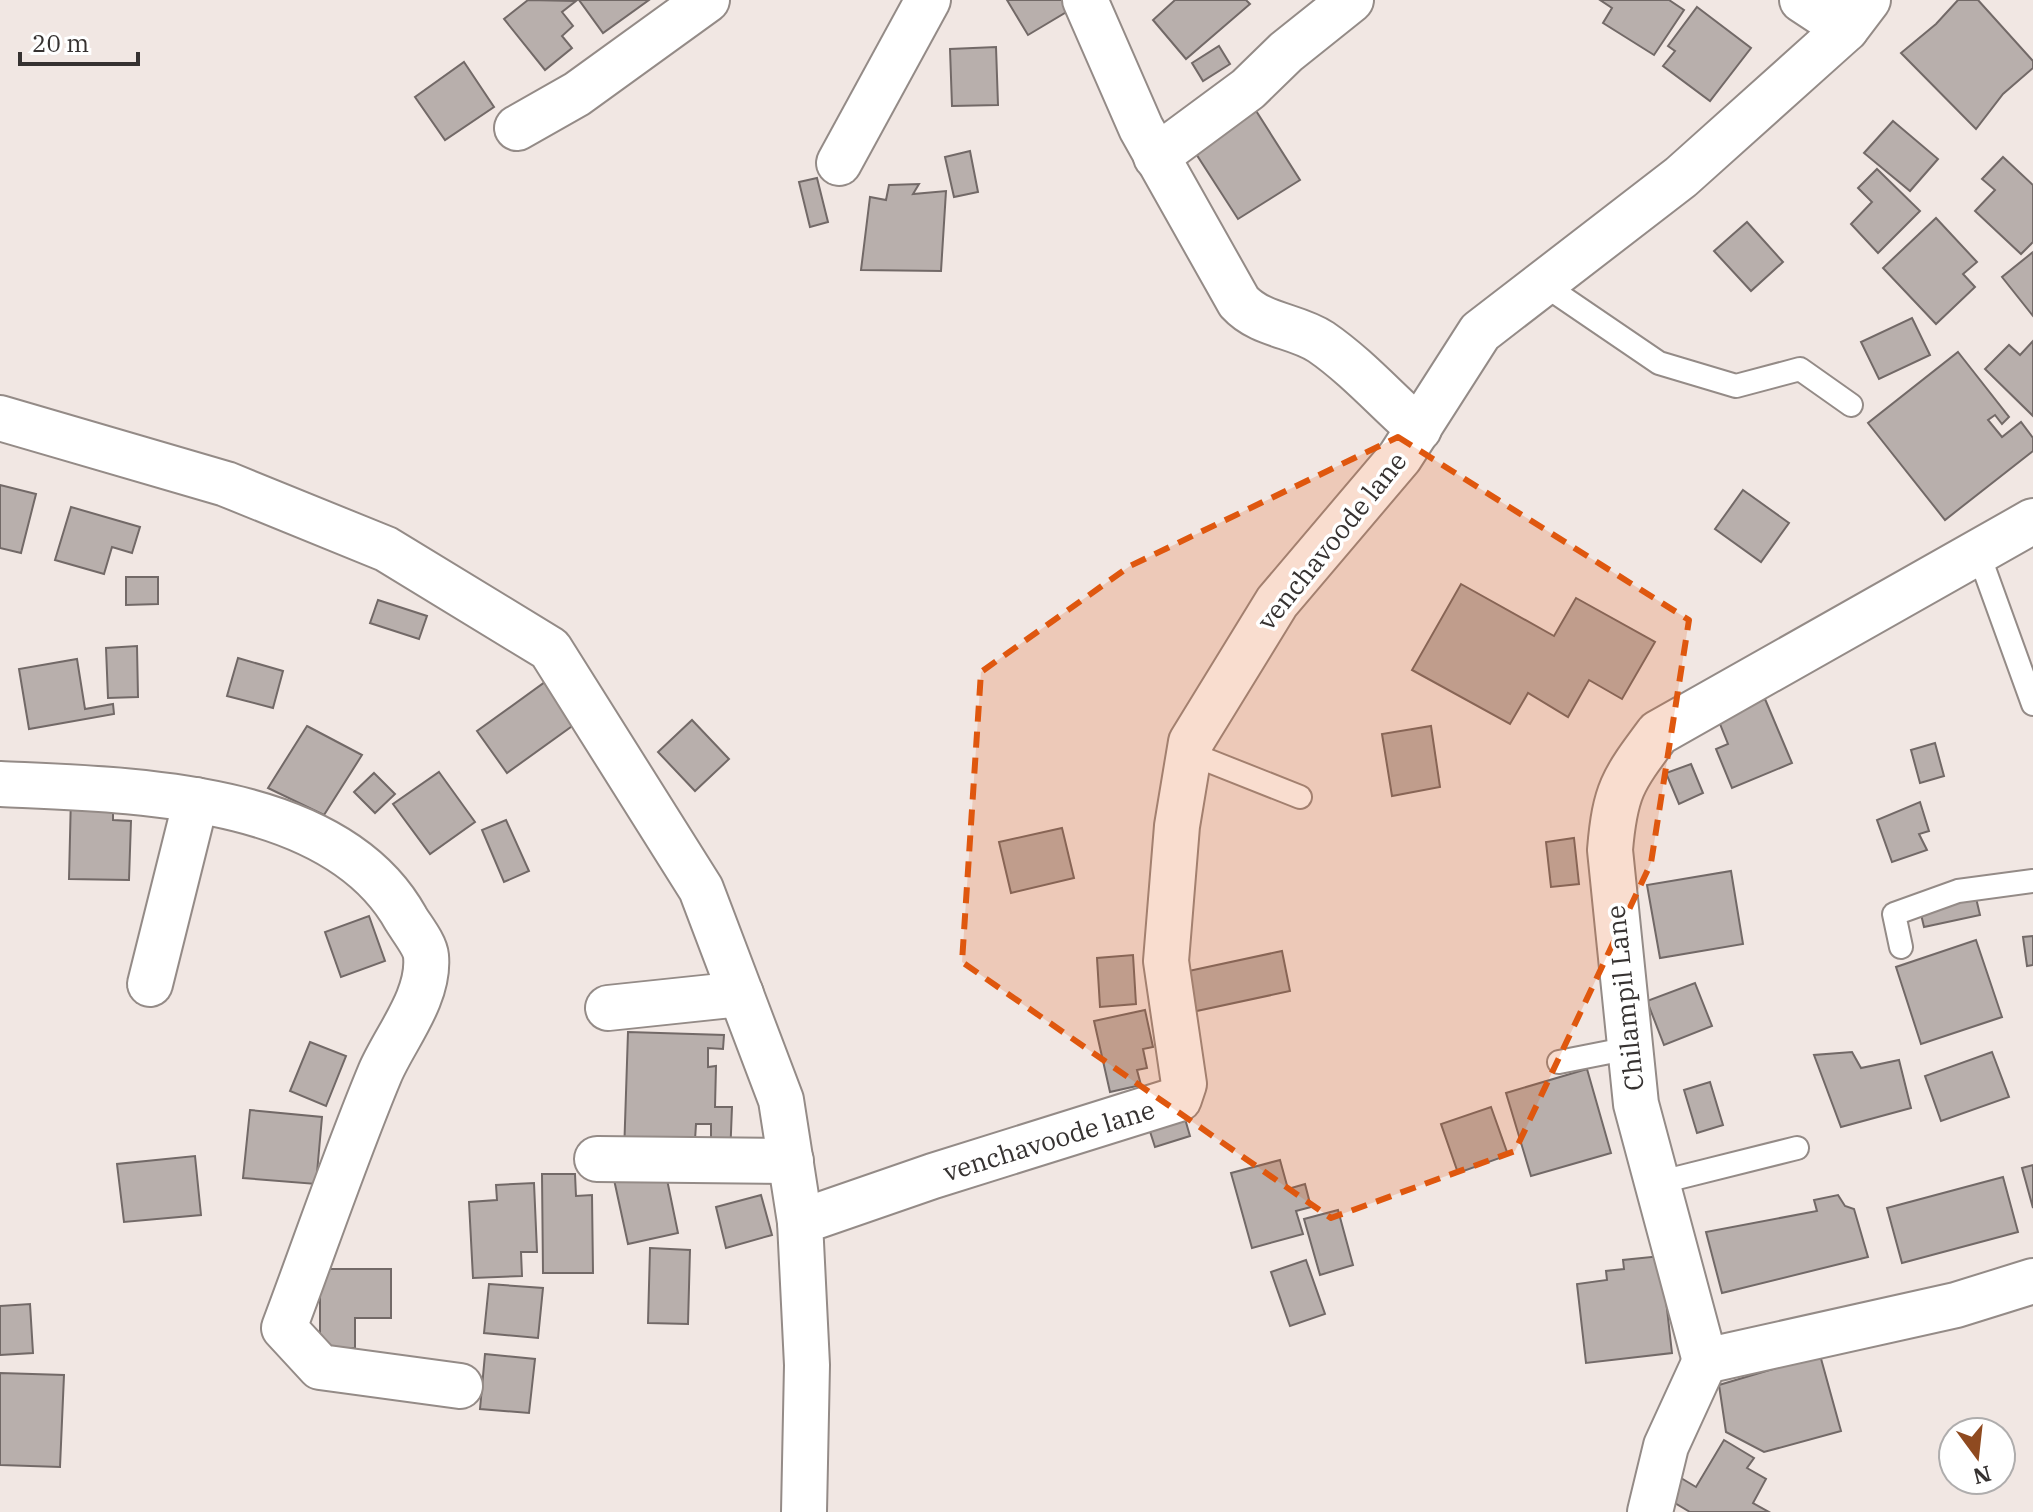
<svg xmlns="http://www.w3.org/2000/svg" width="2033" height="1512" font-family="'IBM Plex Serif',serif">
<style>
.building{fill:#b8afac;stroke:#726967;stroke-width:2}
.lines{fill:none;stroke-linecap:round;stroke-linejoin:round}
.lane-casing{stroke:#948b87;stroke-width:26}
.street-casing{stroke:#948b87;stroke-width:48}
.lane{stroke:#fff;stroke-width:22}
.street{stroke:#fff;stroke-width:44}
.marked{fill:#df570e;fill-opacity:0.2;stroke:#df570e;stroke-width:6;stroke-dasharray:16 10;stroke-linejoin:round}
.labels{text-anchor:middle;stroke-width:7;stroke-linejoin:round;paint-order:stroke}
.street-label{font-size:26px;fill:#363231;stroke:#fff}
</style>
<rect width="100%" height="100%" fill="#f1e7e3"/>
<g class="building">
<path d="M528,0L576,1L562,12L573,26L562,36L572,48L545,70L504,19Z"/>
<path d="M579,0H649L603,33Z"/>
<path d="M1007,0H1082L1083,2L1028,35Z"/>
<path d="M1175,0H1246L1250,4L1186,59L1153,20Z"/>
<path d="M1600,0H1669L1684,10L1654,55L1603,23L1612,8Z"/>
<path d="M1958,0H1978L2033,61V68L2003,94L1976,129L1901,53L1936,24Z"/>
<path d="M1697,7L1751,48L1710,101L1663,66L1675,51L1668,46Z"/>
<path d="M1219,46L1230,64L1203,81L1192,63Z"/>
<path d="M996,47L998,105L952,106L950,49Z"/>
<path d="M464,62L494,107L445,140L415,97Z"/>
<path d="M1253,106L1300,180L1238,219L1191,146Z"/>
<path d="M1893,121L1938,159L1910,191L1864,153Z"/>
<path d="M970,151L978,192L954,197L945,157Z"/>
<path d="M2003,157L2033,185V242L2021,254L1975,211L1995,190L1982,179Z"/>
<path d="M1877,169L1920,211L1878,253L1851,224L1872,202L1858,188Z"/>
<path d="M817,178L828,222L810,227L799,182Z"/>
<path d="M919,184L913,194L946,191L941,271L861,270L870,197L886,200L889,185Z"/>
<path d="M1936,218L1977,262L1963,274L1975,287L1936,324L1883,268Z"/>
<path d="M1747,222L1783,262L1751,291L1714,251Z"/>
<path d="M2033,252V316L2002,277Z"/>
<path d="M1912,318L1930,355L1879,379L1861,342Z"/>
<path d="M2033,341V416L1985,369L2009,345L2020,355Z"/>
<path d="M1958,352L2009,417L2002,424L1995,415L1988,420L2002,437L2021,422L2033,438V451L1945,520L1868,423Z"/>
<path d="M0,485L36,494L21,553L0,548Z"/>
<path d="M1743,490L1789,523L1761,562L1715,529Z"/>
<path d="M71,507L140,527L132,553L112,547L104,574L55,560Z"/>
<path d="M126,577H158V604L126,605Z"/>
<path d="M1461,584L1554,636L1576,598L1655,642L1622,699L1589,680L1568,717L1528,693L1510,724L1412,670Z"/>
<path d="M378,600L427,616L419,639L370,623Z"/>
<path d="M137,646L138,697L108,698L106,648Z"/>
<path d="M238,658L283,671L273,708L227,696Z"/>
<path d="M77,659L85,709L113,704L114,714L29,729L19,669Z"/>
<path d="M545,682L575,724L507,773L477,731Z"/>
<path d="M1765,699L1792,763L1732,788L1716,749L1728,744L1718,719Z"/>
<path d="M692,720L729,759L695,791L658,752Z"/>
<path d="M307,726L362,755L324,815L268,788Z"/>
<path d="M1431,726L1440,787L1392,796L1382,734Z"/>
<path d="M1935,743L1944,776L1920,783L1911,750Z"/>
<path d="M1691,764L1703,793L1679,804L1666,773Z"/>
<path d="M439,772L475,822L430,854L393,804Z"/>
<path d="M374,773L395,794L375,813L354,792Z"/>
<path d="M71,795L113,796V820L131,821L129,880L69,879Z"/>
<path d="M1920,802L1929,831L1919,834L1927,850L1892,862L1877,820Z"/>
<path d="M506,820L529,871L504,882L482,830Z"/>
<path d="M1062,828L1074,878L1011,893L999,842Z"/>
<path d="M1574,838L1579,884L1551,887L1546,842Z"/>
<path d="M1731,871L1743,944L1660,958L1647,885Z"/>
<path d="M1976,898L1980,915L1924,927L1920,910Z"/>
<path d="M369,916L385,961L341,977L325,932Z"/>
<path d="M2033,936V965L2027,966L2023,937Z"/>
<path d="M1976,940L2002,1017L1921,1044L1896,967Z"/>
<path d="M1282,951L1290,991L1192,1012L1184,972Z"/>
<path d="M1133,955L1136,1004L1100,1007L1097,958Z"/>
<path d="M1695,983L1712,1026L1664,1045L1647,1001Z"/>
<path d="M1145,1010L1153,1047L1143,1049L1147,1068L1137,1070L1141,1085L1110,1092L1094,1021Z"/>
<path d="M628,1032L724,1035L723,1049L708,1048V1067L716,1066L715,1107H732L730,1158L711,1157V1124H696L694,1156L624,1154Z"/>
<path d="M310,1042L346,1056L326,1106L290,1091Z"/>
<path d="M1852,1052L1861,1068L1899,1060L1911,1108L1841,1127L1814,1055Z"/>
<path d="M1992,1052L2009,1097L1941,1121L1925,1076Z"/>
<path d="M1587,1069L1611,1153L1531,1176L1506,1093Z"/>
<path d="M1710,1082L1723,1125L1697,1133L1684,1090Z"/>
<path d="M1181,1105L1190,1136L1155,1147L1145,1116Z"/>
<path d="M1491,1107L1508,1155L1458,1173L1441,1124Z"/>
<path d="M250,1110L322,1117L316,1184L243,1178Z"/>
<path d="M195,1156L201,1215L124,1222L117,1164Z"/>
<path d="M1280,1160L1288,1189L1305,1184L1311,1207L1296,1211L1303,1234L1252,1248L1231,1173Z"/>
<path d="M664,1165L678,1233L628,1244L613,1175Z"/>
<path d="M2033,1165V1208L2022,1168Z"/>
<path d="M542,1174H575L576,1196L592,1195L593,1273H543Z"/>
<path d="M2003,1177L2018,1232L1902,1263L1887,1208Z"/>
<path d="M534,1183L537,1252H521L522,1276L473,1278L469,1202L497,1200L496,1185Z"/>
<path d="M761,1195L772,1235L726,1248L716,1207Z"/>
<path d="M1838,1195L1845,1206L1854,1209L1868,1257L1722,1293L1706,1232L1817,1211L1814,1200Z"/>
<path d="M1338,1210L1353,1265L1320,1275L1304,1219Z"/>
<path d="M650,1248L690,1250L688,1324L648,1323Z"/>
<path d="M1661,1256L1672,1353L1586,1363L1577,1284L1607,1280L1606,1271L1624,1269L1623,1260Z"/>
<path d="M1306,1260L1325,1314L1290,1326L1271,1272Z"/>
<path d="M320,1269H391V1318H355V1348H320Z"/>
<path d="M489,1284L543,1288L538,1338L484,1333Z"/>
<path d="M30,1304L33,1353L0,1355V1306Z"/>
<path d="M485,1354L535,1359L529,1413L480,1409Z"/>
<path d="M1820,1355L1841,1431L1764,1452L1726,1432L1719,1385Z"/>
<path d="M0,1373L64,1375L60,1467L0,1465Z"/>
<path d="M1724,1440L1754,1458L1747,1468L1766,1479L1753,1503L1769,1512H1690L1658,1493L1671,1472L1696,1487Z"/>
</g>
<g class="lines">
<g class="lane-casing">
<g id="lane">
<path d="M1543,284L1659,363L1736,386L1800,369L1851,405"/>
<path d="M1978,552L2033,704"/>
<path d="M1189,753L1300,797"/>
<path d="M1901,947L1894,914L1958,891L2033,881"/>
<path d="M1559,1062L1630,1048"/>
<path d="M1657,1183L1797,1148"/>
</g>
</g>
<g class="street-casing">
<g id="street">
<path d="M1085,0L1141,128L1239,302C1261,326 1295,325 1321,342C1356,366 1387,401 1419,429"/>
<path d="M1802,0L1846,29"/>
<path d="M517,128L577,94L707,0"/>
<path d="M1156,157L1248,89L1286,52L1351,0"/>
<path d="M839,163L928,0"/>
<path d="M0,418L226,484L386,549L550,649L701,889L781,1100L800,1222"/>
<path d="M2033,521L1658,733C1623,780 1615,790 1610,850L1636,1104L1705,1361L1956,1305L2033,1281"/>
<path d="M0,784C128,790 335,791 406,919C412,929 425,945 426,956C430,997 395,1038 380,1073C345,1157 316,1243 284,1328L320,1367L460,1386"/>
<path d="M150,984L196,800"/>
<path d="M608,1008L741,994"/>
<path d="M597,1159L791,1161"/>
<path d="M804,1512L807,1365L800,1222L933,1176L1179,1099L1184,1084L1166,961L1177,826L1191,742L1277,602L1400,457L1480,332L1681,177L1846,29L1868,0"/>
<path d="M1650,1512L1666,1446L1705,1361"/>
</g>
</g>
<use href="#lane" class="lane"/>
<use href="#street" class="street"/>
</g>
<path class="marked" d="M1398,437L1689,620L1651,863L1515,1151L1331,1218L962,962L981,672L1130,566Z"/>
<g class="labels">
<g class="street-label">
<text transform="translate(1332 541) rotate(-51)" y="9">venchavoode lane</text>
<text transform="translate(1625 998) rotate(-96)" y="9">Chilampil Lane</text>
<text transform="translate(1049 1141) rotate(-17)" y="9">venchavoode lane</text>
</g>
</g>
<g transform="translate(1977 1456) rotate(165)"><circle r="38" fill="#ffffff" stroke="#afadad" stroke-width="2"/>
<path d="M0-6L14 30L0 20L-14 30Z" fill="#8f4a20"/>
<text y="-12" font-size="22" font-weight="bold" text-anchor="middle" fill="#363231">N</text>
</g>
<path d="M20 52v12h118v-12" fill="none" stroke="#363231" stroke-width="4"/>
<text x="32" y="52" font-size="24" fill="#363231" stroke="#ffffff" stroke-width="6" paint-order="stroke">20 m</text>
</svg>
